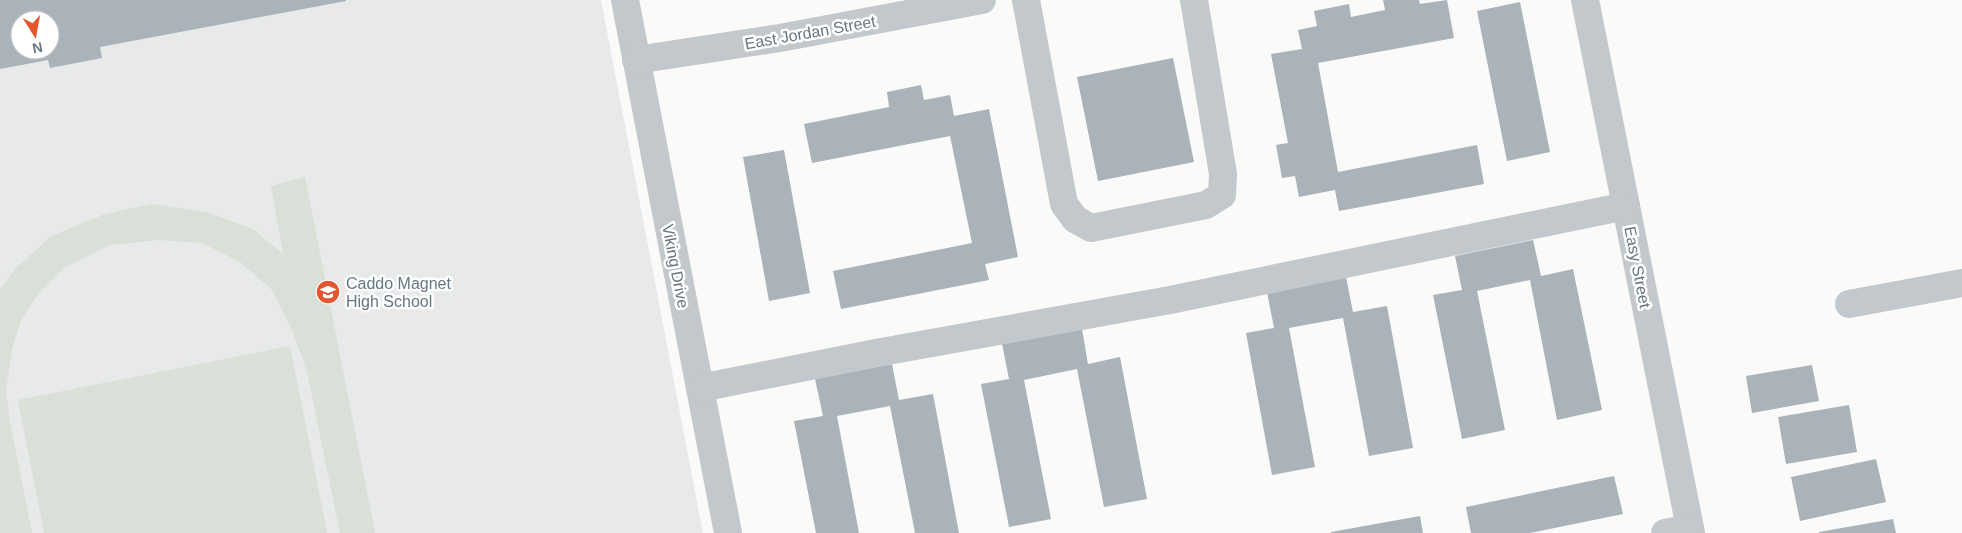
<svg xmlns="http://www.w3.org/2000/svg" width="1962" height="533" font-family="Helvetica,sans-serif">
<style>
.built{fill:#e8e9e9;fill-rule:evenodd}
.grass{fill:#dadfd7}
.building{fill:#aab3b9;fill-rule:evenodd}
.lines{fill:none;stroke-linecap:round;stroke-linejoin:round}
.minor{stroke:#c3c8cc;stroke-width:28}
.labels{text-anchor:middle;stroke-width:5;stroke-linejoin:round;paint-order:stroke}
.street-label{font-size:16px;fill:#657683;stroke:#fff}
.poi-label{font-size:16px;fill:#657683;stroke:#fff;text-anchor:start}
</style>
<rect width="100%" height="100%" fill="#fafaf8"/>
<path class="built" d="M0,0H601L703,533H0ZM20,20H50V50H20Z"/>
<g class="grass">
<path d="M305,177L375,533H340L307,372L293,332L272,290L240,262L202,243L159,240L110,245L64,268L39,293L21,320L12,349L6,391L10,422L32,533H0V290L14,270L51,236L105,214L152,204L206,212L253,229L283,254L271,186Z"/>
<path d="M290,346L327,533H44L18,400Z"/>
</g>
<g class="building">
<path d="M0,0H346V1L100,47L102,58L50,68L48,60L0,69ZM20,20H50V50H20Z"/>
<path d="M1383,0H1419L1420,4L1447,0L1454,38L1318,63L1338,172L1477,145L1484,184L1339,211L1335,190L1299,197L1295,176L1282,178L1276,145L1288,143L1271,54L1302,49L1298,30L1317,26L1314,11L1349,4L1351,17L1385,10Z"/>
<path d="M1520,2L1550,152L1507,161L1477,11Z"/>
<path d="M1173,58L1194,162L1098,181L1077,77Z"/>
<path d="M921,85L924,100L950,95L954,116L989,109L1018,257L985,264L989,280L841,309L833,271L972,243L950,136L812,163L804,124L889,107L887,92Z"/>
<path d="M784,150L810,293L769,301L743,157Z"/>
<path d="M1533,240L1541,276L1573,269L1602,410L1557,420L1530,280L1477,291L1505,430L1462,439L1433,295L1462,290L1455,256Z"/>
<path d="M1346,277L1353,312L1387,306L1413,448L1369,456L1343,318L1289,328L1315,467L1272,475L1246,333L1274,328L1267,292Z"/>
<path d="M1082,329L1088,364L1120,357L1147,499L1104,507L1077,369L1024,380L1051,519L1009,527L981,384L1009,379L1002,344Z"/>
<path d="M892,364L899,400L933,394L959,533H915L890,406L837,416L859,533H816L794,421L823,416L815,379Z"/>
<path d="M1812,365L1819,401L1752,413L1746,376Z"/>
<path d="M1849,405L1857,452L1786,464L1778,417Z"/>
<path d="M1876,459L1886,502L1800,521L1791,477Z"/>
<path d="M1614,476L1623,514L1530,533H1471L1466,507Z"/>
<path d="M1420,516L1423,533H1331V532Z"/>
<path d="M1893,519L1896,533H1819V532Z"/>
</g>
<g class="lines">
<g class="minor">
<path d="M625,0L728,533"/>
<path d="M1026,0L1064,204L1075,219L1091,228L1206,205L1222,195L1223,174L1194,0"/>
<path d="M1585,0L1691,533"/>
<path d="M636,60L780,38L982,0"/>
<path d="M1849,304L1962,283"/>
<path d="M700,388L876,353L1170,300L1626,206"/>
<path d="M1665,533L1690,528"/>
</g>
</g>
<defs>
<g id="school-disc" transform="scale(1.25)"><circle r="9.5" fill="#e4572e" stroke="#fff"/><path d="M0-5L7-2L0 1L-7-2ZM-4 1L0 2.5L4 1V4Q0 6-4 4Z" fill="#fff"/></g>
</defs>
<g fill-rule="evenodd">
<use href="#school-disc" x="328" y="292"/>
</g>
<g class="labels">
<g class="street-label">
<text transform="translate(810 32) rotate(-10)" y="6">East Jordan Street</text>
<text transform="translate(676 266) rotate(79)" y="6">Viking Drive</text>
<text transform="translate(1638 267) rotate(79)" y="6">Easy Street</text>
</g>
<g class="poi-label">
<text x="346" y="289">Caddo Magnet<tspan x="346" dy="18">High School</tspan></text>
</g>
</g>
<g transform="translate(35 35) rotate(169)"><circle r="24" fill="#ffffff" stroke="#c1c8cd"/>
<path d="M0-4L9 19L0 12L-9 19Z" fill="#e4572e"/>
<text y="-8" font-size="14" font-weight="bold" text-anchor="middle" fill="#657683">N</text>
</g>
</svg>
